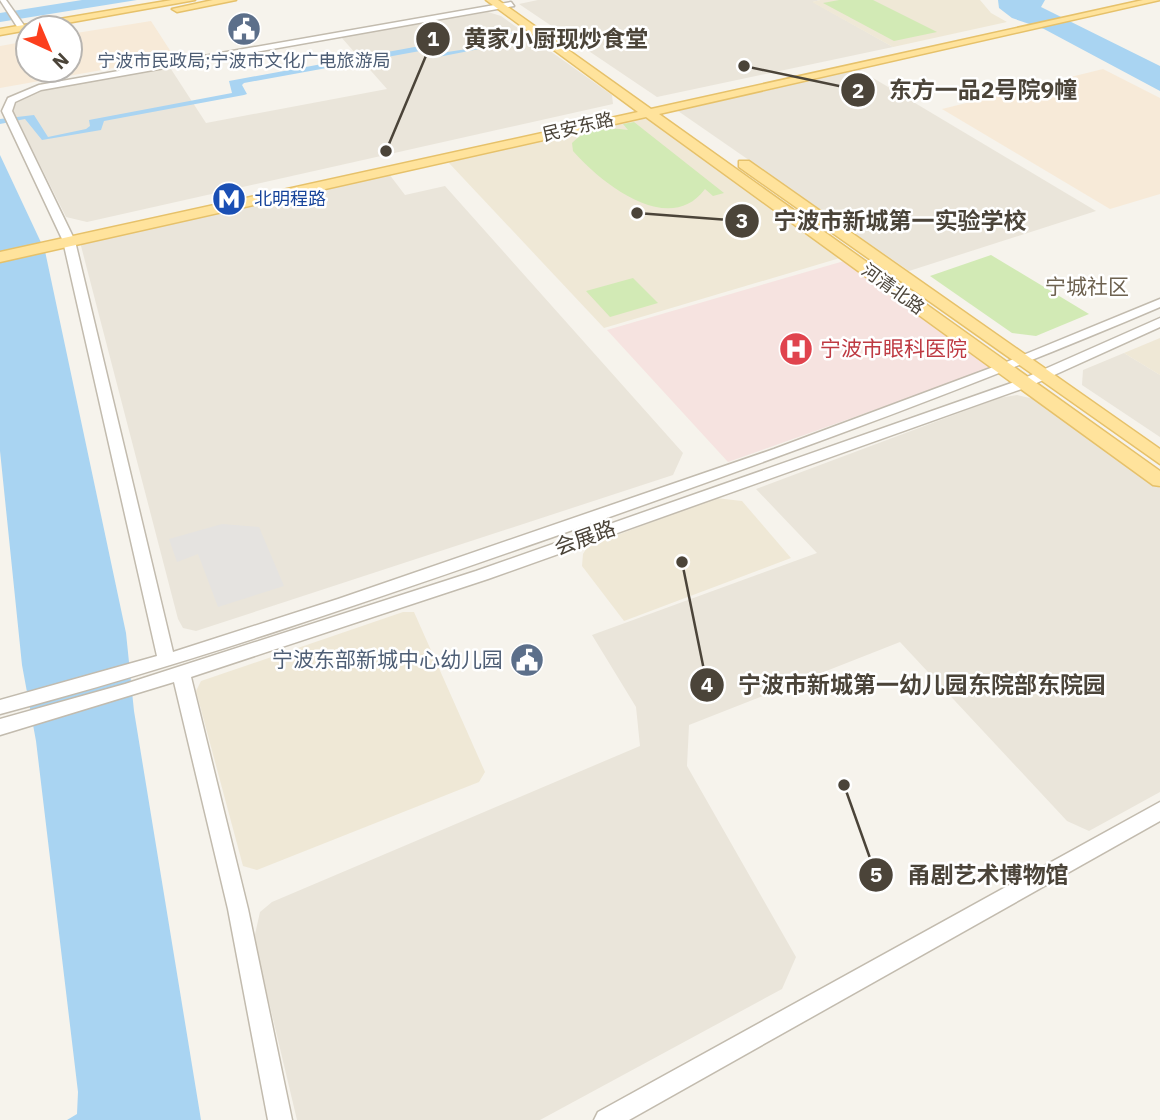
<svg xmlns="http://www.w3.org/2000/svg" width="1160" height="1120" font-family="'IBM Plex Sans','Noto Sans SC',sans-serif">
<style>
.residential{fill:#eae5da}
.commercial{fill:#f7ead8}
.education{fill:#efe8d6}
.medical{fill:#f6e3e0}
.green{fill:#d2eab5}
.parking{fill:#e5e3e0}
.water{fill:#a9d4f2}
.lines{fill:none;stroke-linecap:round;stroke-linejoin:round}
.minor-casing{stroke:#c2bbae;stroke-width:3}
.major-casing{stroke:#e6c16a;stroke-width:3}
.minor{fill:#fff;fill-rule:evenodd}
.major{fill:#ffe39c;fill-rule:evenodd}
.labels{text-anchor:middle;stroke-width:5;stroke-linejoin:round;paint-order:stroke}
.far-service-label{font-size:18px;fill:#4e5e75;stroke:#fff}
.far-street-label{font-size:18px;fill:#4b4439;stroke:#fff}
.far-transit-label{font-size:18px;fill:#164399;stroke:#fff;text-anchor:start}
.far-quarter-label{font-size:21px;fill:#6e6250;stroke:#fff}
.health-label{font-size:21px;fill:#be3a42;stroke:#fff;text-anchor:start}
.street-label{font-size:21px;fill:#4b4439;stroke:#fff}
.service-label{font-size:21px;fill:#4e5e75;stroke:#fff;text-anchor:end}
.leader{fill:none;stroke:#4b4439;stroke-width:2.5}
.callout-dot{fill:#4b4439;stroke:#fff;stroke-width:2.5}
.mark-label{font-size:21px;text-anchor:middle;font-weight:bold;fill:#fff}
.callout-label{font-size:23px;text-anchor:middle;font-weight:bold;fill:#4b4439;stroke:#fff;stroke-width:5;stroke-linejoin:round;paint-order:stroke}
</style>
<rect width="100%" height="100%" fill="#f6f3ec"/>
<g class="residential">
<path d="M538,0H820L813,2L893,47L657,97L519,4Z"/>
<path d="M488,12L501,16L612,95L613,104L87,222L66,217L13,111L15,100L46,88L169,66L206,123L387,89L341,37Z"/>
<path d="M858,69L1096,211L909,271L678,111Z"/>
<path d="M389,174L405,195L445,186L683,453L673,475L196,631L183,628L178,619L80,242Z"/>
<path d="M1124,353L1160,375V437L1082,385L1083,370Z"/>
<path d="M1017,395L1034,399L1058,414L1160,488V792L1089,831L1067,821L900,642L689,725L687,766L796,957L782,989L540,1120H297L254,939L260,912L272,902L640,746L636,707L592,635L817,553L756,489L999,398Z"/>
</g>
<g class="commercial">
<path d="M151,21L173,55L170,58L0,88V46L28,41V70H70V34Z"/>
<path d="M1103,69L1160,98V194L1110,209L942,109Z"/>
</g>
<g class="education">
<path d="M820,0H980L991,13L1007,22L893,47L812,2Z"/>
<path d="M640,118L653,120L840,258L604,328L449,163L453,159Z"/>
<path d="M1160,338V375L1124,353Z"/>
<path d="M716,498L742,501L791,558L624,621L582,566L583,554L588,546Z"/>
<path d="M403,612H414L485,772L479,782L257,870L243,866L196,691L201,681Z"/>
</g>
<path class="medical" d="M844,261L992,368L728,462L607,330Z"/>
<g class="green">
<path d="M839,0H873L937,32L894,41L823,3Z"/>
<path d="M634,122L724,193L713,196L705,189C669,238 600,182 573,151L572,143C585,128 609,127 628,130L623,124Z"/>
<path d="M991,255L1089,314L1036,336L1012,333L930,276Z"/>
<path d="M633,278L658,303L610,317L586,291Z"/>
</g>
<path class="parking" d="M222,524L259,527L284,586L218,607L198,554L177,562L169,539Z"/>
<g class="water">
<path d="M82,0H137L0,22V13Z"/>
<path d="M998,0H1045L1041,7L1160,66V91L1044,29L1012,18L999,8Z"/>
<path d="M518,31L531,39L433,58L420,51L244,83L242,85L247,94L244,95L104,121L101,130L42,140L25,119L0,124V119L34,115L48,137L86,129L90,126L89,120L232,93L229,81L420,46L434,54L507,43L517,38L509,33Z"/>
<path d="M0,155L45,251L126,633L134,711L201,1120H67L77,1114L78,1092L36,741L22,665L0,451Z"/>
</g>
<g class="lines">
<g class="minor-casing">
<g id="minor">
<path d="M0,0H6L28,31V36H23Z"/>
<path d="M511,2L514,6L41,90L15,102L12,111L75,241L173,652L338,599L774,449L1004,363L1160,299V307C961,392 757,465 553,537C370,601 187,664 0,714V700L157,656L63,241L2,111L8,98L39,85Z"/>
<path d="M1160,318V327L1030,386L488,579L191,677L248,909L292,1120H268L228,909L174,682L0,735V719L125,684L476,571L1020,380Z"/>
<path d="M1160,802V821L629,1120H594L598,1112Z"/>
</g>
</g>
<g class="major-casing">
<g id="major">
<path d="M172,0H195L0,35V29Z"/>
<path d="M213,0H236L177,12L172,9Z"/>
<path d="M486,0H498L651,109L1143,0H1160L659,114L1160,471V486L1153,485L646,117L0,262V252L638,112Z"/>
<path d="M739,161H749L1160,449V464L739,167Z"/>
</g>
</g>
<use href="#minor" class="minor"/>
<use href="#major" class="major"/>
</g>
<defs>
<g id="civic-disc" transform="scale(1.75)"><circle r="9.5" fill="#5c6f8a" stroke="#fff"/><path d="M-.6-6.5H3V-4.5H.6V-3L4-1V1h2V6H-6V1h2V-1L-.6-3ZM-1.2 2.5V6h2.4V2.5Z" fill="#fff"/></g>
<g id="metro-disc" transform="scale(1.75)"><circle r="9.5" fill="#1a4fb4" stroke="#fff"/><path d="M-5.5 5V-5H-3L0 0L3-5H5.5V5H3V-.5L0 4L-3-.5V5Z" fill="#fff"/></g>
<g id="hospital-disc" transform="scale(1.75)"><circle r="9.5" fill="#e0444e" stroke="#fff"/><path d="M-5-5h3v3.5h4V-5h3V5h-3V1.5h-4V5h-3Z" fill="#fff"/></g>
</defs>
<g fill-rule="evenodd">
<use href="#civic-disc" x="244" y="29"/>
<use href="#metro-disc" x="229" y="199"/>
<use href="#hospital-disc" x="796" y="349"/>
<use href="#civic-disc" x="527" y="660"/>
</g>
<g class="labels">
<g class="far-service-label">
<text x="244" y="67">宁波市民政局;宁波市文化广电旅游局</text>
</g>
<g class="far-street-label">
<text transform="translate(578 127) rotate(-13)" y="6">民安东路</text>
<text transform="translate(893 289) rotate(36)" y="6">河清北路</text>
</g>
<g class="far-transit-label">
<text x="254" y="205">北明程路</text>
</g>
<g class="far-quarter-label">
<text x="1087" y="294">宁城社区</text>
</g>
<g class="health-label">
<text x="820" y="356">宁波市眼科医院</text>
</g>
<g class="street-label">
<text transform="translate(585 538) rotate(-20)" y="7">会展路</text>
</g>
<g class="service-label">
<text x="503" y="667">宁波东部新城中心幼儿园</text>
</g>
</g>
<path class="leader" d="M386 151L433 39M744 66L858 90M637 213L742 221M682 562L707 685M844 785L876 875"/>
<g class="callout-dot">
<circle cx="386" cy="151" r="7"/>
<circle cx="744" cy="66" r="7"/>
<circle cx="637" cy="213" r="7"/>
<circle cx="682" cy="562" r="7"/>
<circle cx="844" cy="785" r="7"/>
<circle cx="433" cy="39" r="18"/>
<circle cx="858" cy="90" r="18"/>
<circle cx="742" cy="221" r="18"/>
<circle cx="707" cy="685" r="18"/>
<circle cx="876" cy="875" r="18"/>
</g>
<g class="mark-label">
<text x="433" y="46">1</text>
<text x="858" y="98">2</text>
<text x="742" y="228">3</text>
<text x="707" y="692">4</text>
<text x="876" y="882">5</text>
</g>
<g class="callout-label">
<text x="556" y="47">黄家小厨现炒食堂</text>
<text x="983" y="98">东方一品2号院9幢</text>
<text x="900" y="229">宁波市新城第一实验学校</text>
<text x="922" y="693">宁波市新城第一幼儿园东院部东院园</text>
<text x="988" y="883">甬剧艺术博物馆</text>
</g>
<g transform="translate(49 49) rotate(136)"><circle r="33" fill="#ffffff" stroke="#b7b4b0" stroke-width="2"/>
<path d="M0-5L12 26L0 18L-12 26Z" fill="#fc3f1d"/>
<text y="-10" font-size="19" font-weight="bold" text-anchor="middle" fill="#4b4439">N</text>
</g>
</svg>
